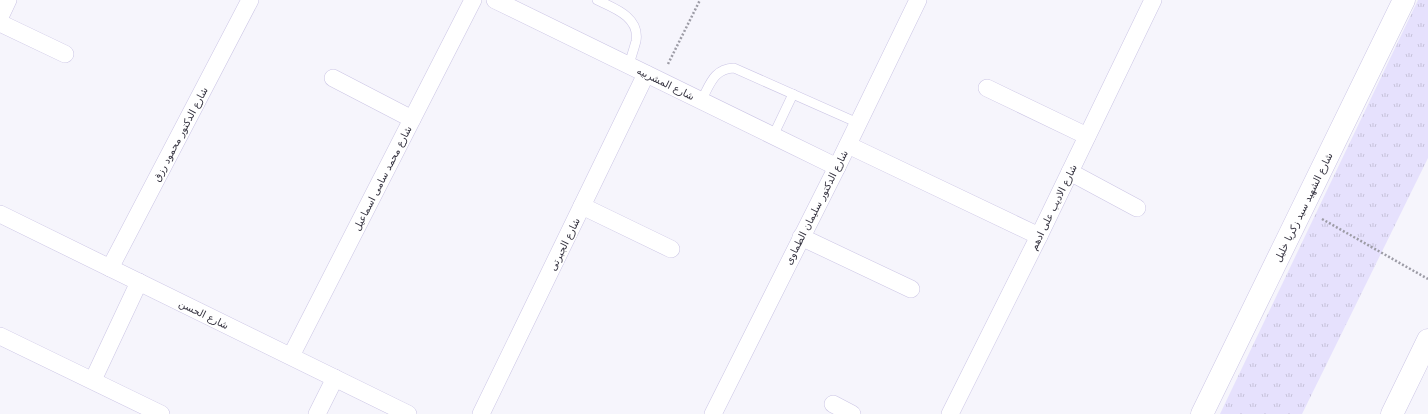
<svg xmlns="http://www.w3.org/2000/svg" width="1428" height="414" font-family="'DejaVu Sans','Noto Naskh Arabic',sans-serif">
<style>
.grass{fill:url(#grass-tufts)}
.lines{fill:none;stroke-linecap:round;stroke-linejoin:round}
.lane-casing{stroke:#cbc5e5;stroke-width:10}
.street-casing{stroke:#cbc5e5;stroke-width:18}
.secondary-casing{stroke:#cbc5e5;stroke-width:23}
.path{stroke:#9d9ca6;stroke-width:2.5;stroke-dasharray:2 2;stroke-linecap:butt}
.lane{stroke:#fff;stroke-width:9}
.street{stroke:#fff;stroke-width:17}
.secondary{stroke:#fff;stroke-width:22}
.labels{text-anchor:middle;stroke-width:3;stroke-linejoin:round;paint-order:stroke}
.street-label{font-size:10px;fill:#34323f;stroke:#fff}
</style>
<defs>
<pattern id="grass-tufts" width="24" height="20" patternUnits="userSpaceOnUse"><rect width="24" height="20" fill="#e6e1fd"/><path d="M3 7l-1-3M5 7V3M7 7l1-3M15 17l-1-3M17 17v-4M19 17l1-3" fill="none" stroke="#c6c2da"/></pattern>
</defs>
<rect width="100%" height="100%" fill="#f6f5fc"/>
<path class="grass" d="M1418,0H1428V158L1302,414H1220Z"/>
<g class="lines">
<g class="lane-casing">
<g id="lane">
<path d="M597,0C614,8 640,17 636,41C634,49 631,57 629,65"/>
<path d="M701,101C710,85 713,69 734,68L858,123"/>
<path d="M773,136L793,94"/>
</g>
</g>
<g class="street-casing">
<g id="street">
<path d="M495,0L837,167"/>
<path d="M0,17L8,0"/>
<path d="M0,23L65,54"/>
<path d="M333,78L412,119"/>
<path d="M987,88L1087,136"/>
<path d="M848,145L1039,236"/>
<path d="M1070,172L1137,208"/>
<path d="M582,206L671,249"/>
<path d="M0,214L408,414"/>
<path d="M801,237L911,289"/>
<path d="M110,268L250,0"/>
<path d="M0,336L161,414"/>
<path d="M291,356L473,0"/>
<path d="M93,380L139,282"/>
<path d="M833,404L852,414"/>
<path d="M317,414L335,378"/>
<path d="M481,414L646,74"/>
<path d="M713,414L837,167L918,0"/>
<path d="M950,414L1039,236L1153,0"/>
</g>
</g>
<g class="secondary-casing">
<g id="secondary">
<path d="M1202,414L1404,0"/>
<path d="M1392,414L1428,340"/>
</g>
</g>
<g class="path">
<path d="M668,64L700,0"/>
<path d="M1322,219L1428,279"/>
</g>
<use href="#lane" class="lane"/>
<use href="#street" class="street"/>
<use href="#secondary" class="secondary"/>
</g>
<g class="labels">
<g class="street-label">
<text transform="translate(666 83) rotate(26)" y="4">شارع المشربيه</text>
<text transform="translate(180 134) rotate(-62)" y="4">شارع الدكتور محمود رزق</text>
<text transform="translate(382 178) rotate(-63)" y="4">شارع محمد سامى اسماعيل</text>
<text transform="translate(816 207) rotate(-63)" y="4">شارع الدكتور سليمان الطماوى</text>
<text transform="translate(1053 207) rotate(-64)" y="4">شارع الاديب على ادهم</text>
<text transform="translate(1303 207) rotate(-64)" y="4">شارع الشهيد سيد زكريا خليل</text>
<text transform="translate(564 244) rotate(-64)" y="4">شارع الجبرتى</text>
<text transform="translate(204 314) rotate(26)" y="4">شارع الحسن</text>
</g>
</g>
</svg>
